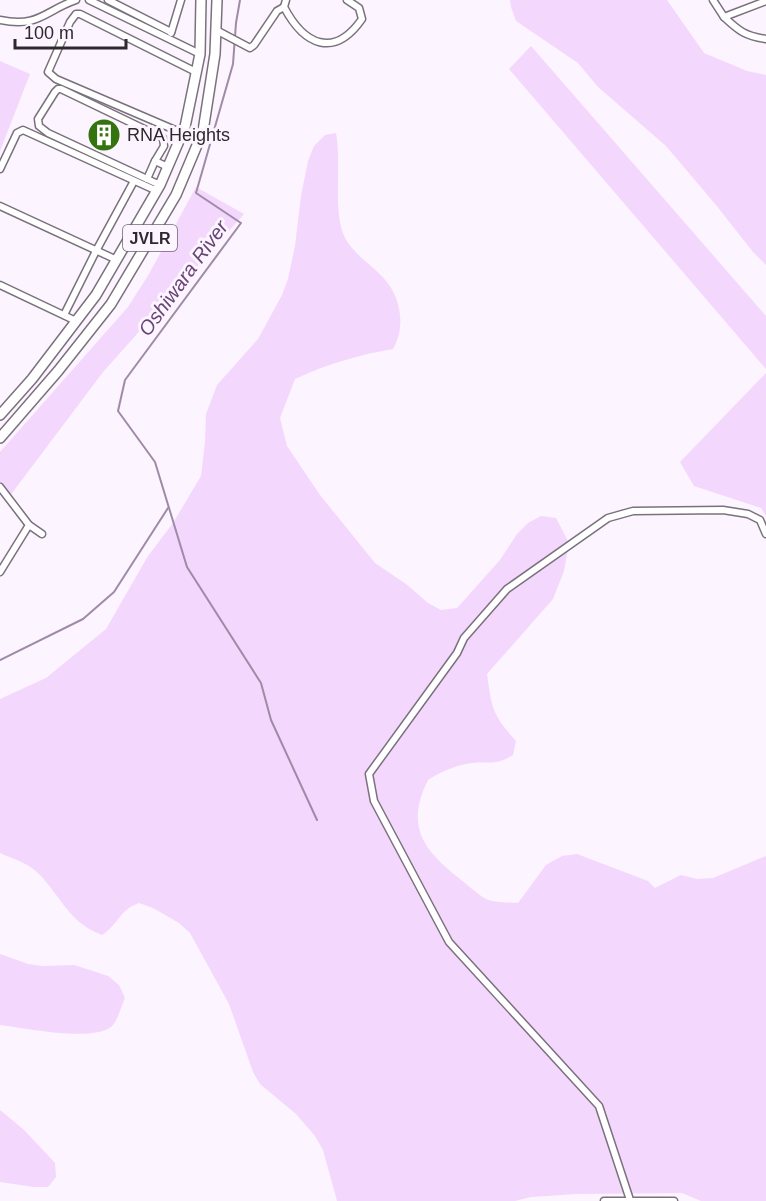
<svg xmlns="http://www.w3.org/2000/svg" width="766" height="1201" font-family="Helvetica,sans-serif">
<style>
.green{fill:#f3d7fc}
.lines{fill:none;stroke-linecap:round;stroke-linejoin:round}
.stream{stroke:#9f8ba6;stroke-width:2}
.minor-casing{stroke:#7a717d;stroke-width:9}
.primary-casing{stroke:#7a717d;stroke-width:12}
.minor{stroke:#fff;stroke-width:6}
.primary{stroke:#fff;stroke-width:9}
.labels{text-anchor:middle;stroke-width:6;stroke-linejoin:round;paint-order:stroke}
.shield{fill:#fcf4ff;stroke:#6b666d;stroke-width:1.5}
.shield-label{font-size:16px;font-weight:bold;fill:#2d292e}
.poi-label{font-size:18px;fill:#2d292e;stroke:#fcf4ff;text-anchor:start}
.water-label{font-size:20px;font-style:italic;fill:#694576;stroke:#fcf4ff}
</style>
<rect width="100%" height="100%" fill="#fcf4ff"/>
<g class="green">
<path d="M510,0H667L704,53L747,71L766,75V265L753,252L716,205L666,146L598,87L578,63L516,21L511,7Z"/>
<path d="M531,46L766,316V369L509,69Z"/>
<path d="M0,61L30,74L0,151Z"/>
<path d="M336,133C342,164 332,212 345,238C355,256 374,266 386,281C402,300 405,329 393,349C358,355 327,364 295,379L280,418L287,446L320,495L375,563L406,584L428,603L441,610L457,608L500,560L517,534L528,523L541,516L556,518L569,543L564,571L553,599L487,674C492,709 492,714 516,741L513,755C495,766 492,761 472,763C456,765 442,771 428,780C405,826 423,850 460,879C468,885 477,894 486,899C494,903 509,902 518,903L546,865L562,856L577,854L648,881L655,888L681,875L697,879L713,878L766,856V1201H701L682,1193L577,1194L531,1197L515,1201H337L323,1150L315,1136L296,1114L260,1084L253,1072L229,1004L190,933L179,923L153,908L139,903C119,910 119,924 102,935C69,923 61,896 38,873C28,863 13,859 0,853V699L46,678L106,629L148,556L173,523L201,476L205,442L206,414L217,385L258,339L282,295L288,279L295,246L301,196L308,161L314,146L325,135Z"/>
<path d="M196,187L244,214L103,372L6,501L0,494V452L128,307L149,274Z"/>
<path d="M766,373V516L761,508L694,486L680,462Z"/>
<path d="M0,954L28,964L43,966L74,965L90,970L108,976L119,985L125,998C121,1006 118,1021 111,1027C90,1042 26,1028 0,1025Z"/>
<path d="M0,1110L24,1130L55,1163L56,1177L48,1187H34L0,1182Z"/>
</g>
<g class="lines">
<g class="stream">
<path d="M240,0L236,23L233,64L196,193L241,223L125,380L118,411L155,462L187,567L261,683L271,720L317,820"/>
<path d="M0,660L83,619L114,592L168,508"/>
</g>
<g class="minor-casing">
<g id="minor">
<path d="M89,0L200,54"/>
<path d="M108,0L171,32"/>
<path d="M286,0L284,7C304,45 334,59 362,19L359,8L347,0"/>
<path d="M713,0L724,17L766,1"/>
<path d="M724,17C739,31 745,36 766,39"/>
<path d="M0,20C39,28 44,11 76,0"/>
<path d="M216,30L250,48L254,45L277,11L284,7"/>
<path d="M171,33L181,0"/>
<path d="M182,133L56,79L48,72L70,22L76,14H80L196,72"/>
<path d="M0,169L17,133L23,130L157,191"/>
<path d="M147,179L155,161"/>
<path d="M160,185L48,133L39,126L38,119L55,92L58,89H61L163,138L164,146L155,161L168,167"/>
<path d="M0,206L117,260"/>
<path d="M0,285L76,321"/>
<path d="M64,315L96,251L134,181"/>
<path d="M0,487L29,525L0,572"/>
<path d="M29,525L42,534"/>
<path d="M630,1200L599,1106L449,942L374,801L369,774L457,653L464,638L507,589L608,518L633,511L723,510L748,514L760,520L766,534"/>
<path d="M604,1201H674"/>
</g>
</g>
<g class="primary-casing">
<g id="primary">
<path d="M0,415L32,379L96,295L160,185L185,127L200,54L201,0"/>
<path d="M0,438L58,371L111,304L176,195L203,131L215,54L217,0"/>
</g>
</g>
<use href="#minor" class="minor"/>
<use href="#primary" class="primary"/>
</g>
<defs>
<g id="building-disc" transform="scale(1.725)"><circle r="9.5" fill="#34740f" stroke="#fcf4ff"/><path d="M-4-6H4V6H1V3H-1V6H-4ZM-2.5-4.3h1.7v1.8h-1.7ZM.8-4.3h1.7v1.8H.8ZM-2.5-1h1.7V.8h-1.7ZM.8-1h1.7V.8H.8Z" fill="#fff"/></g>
</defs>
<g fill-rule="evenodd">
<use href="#building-disc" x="104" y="135"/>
</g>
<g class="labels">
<rect class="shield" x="123" y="225" width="54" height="26" rx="4.5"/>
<g class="shield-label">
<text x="150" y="244">JVLR</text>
</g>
<g class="poi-label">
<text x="127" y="141">RNA Heights</text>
</g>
<g class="water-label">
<text transform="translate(183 278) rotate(-54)" y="7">Oshiwara River</text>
</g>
</g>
<path d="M15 39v9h111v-9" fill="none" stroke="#2d292e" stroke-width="3"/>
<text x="24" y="39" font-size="18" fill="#2d292e" stroke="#fcf4ff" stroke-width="4.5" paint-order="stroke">100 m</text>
</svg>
